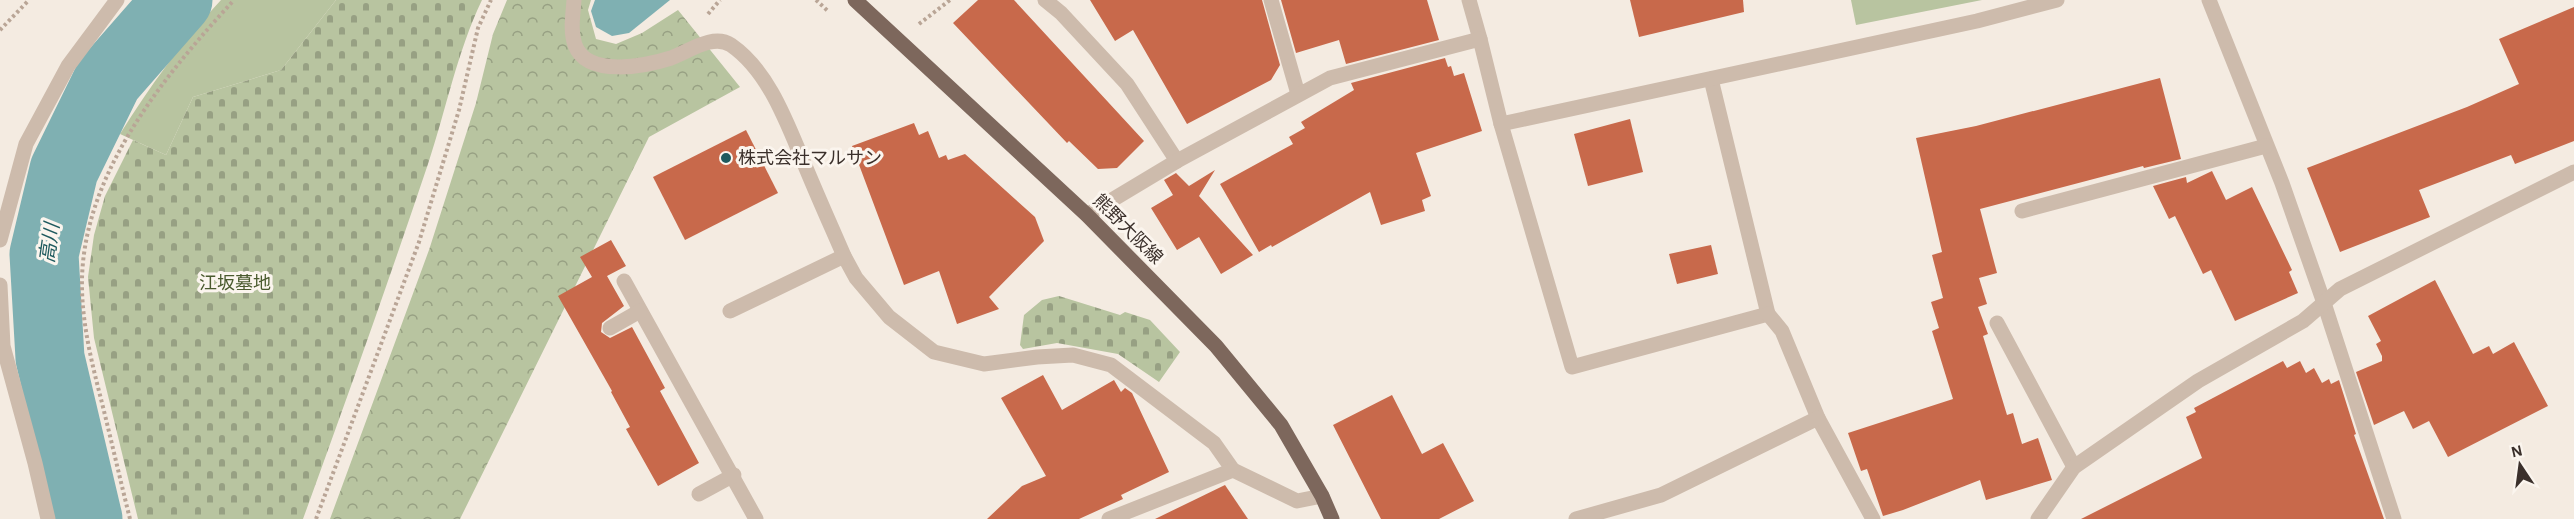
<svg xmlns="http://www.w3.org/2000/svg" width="2574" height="519" font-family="'Alegreya Sans','Noto Sans JP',sans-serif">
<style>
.green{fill:#b8c4a0}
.forest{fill:url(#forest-crowns)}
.cemetery{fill:url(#cemetery-stones)}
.water{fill:#7fb0b2}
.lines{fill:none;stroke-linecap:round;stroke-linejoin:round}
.river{stroke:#7fb0b2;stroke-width:69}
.building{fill:#c8694b}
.path{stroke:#b9a596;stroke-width:4;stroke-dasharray:3 3;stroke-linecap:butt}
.minor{stroke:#cdbbac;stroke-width:15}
.major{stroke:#7d675c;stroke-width:15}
.poi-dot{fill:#1f5a5e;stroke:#fbf5ee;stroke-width:2}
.labels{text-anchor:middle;stroke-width:6;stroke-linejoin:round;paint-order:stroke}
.poi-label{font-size:18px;fill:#3b302b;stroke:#fbf5ee;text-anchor:start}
.street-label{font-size:18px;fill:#3b302b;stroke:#fbf5ee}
.park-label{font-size:18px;fill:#4a5a2e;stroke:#fbf5ee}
.water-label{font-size:20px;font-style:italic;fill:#1f5a5e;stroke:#fbf5ee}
</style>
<defs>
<pattern id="forest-crowns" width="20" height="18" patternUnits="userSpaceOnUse" patternTransform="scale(1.5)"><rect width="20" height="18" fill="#b8c4a0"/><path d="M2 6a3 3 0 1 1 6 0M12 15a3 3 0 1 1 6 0" fill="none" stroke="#97a083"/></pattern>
<pattern id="cemetery-stones" width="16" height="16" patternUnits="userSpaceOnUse" patternTransform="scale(1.5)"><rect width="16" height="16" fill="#b8c4a0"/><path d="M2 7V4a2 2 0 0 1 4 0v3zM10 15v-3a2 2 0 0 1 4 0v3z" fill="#97a083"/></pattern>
</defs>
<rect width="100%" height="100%" fill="#f4ebe1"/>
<g class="green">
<path d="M221,0H336L281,70L193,97L166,155L120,134C150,86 182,42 221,0Z"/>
<path d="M1851,0H1982L1856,25Z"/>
</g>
<path class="forest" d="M507,0H591L588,10L596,39L616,44L642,33L678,10L740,87L649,137L460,519H330L429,250L476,103L493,34Z"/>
<g class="cemetery">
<path d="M336,0H482C457,52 446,110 428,164C388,283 346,401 303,519H138L94,338L88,277L94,235L105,196L133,140L166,155L193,97L281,70Z"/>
<path d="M1059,296L1120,315L1125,312L1150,320L1180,352L1159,382L1118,354L1057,343L1023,349L1020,345L1024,315L1042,300Z"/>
</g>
<path class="water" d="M595,0H670L629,33L612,36L596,27L591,11Z"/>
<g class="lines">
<path class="river" d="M88,519L50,358L44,254L64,170L108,80L178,0"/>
</g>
<g class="building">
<path d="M978,0H1014L1144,141L1117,168L1098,169L1069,141L1067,143L953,23Z"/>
<path d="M1090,0H1262L1280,65L1271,80L1187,124L1133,30L1115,41Z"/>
<path d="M1281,0H1427L1439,40L1346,64L1339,40L1296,53Z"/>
<path d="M1630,0H1743L1744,12L1639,37Z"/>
<path d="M2574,7V141L2515,164L2511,155L2419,190L2430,217L2340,252L2307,168L2467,107L2519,84L2499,39Z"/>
<path d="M1445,58L1448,67L1451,66L1454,76L1464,73L1482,131L1416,153L1431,196L1422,200L1425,211L1381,225L1370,192L1272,247L1271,245L1259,252L1220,184L1293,144L1289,137L1305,128L1301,122L1354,90L1351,83Z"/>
<path d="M2160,78L2181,159L2144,168L2143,166L1980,209L1997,273L1979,278L1987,304L1978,307L1988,334L1983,336L2007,415L2013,413L2022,444L2038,438L2052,480L1986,500L1980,480L1903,510L1883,516L1867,469L1861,471L1848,433L1953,399L1932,331L1939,328L1931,302L1943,298L1932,255L1942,252L1916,138L1976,126Z"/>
<path d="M1630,119L1643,172L1588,186L1574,134Z"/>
<path d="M914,123L919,135L928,131L939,158L946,155L948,160L965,154L1035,217L1044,241L989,297L999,309L957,324L939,271L904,285L852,146Z"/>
<path d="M746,130L778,193L685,240L653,177Z"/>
<path d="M1215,170L1199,196L1253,255L1221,274L1199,237L1177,250L1151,208L1173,195L1164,180L1176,173L1189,186Z"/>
<path d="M2212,171L2226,200L2252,187L2292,270L2289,272L2298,293L2235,321L2211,270L2203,274L2175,216L2169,219L2153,186L2186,177L2187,183Z"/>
<path d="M611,240L626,266L607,276L624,306L602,323L601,332L610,338L632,327L665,388L660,391L699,463L658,486L626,429L630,427L611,392L612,391L558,296L592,277L580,257Z"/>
<path d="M1711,245L1718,274L1677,284L1669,254Z"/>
<path d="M2435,280L2473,354L2489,346L2493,354L2514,342L2548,406L2448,457L2429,421L2413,429L2404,411L2374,425L2356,372L2382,361V356L2376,344L2381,341L2368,316Z"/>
<path d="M2283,361L2287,368L2300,361L2306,373L2314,368L2322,383L2329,379L2331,384L2339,380L2356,434L2354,435L2384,519H2081L2202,458L2186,417L2196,412L2194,408Z"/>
<path d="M1043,375L1062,410L1114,380L1121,392L1125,388L1132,393L1169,472L1121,495L1123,499L1079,519H987L1022,486L1046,476L1001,398Z"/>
<path d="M1392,395L1422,454L1443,443L1474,501L1439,519H1381L1333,425Z"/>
<path d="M1225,485L1248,519H1155Z"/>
</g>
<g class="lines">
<g class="path">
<path d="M816,0L829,12"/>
<path d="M708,14L720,0"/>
<path d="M919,24L950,0"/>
<path d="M0,30L29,0"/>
<path d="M130,519C120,479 111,439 101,399C91,360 81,319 82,278C85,171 165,75 234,0"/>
<path d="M316,519L419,242L459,110L478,28L491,0"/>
</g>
<g class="minor">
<path d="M574,0C573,15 570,31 575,45C587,78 646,66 671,58C688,52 713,33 731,45C770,72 788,126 806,168C818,197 831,226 844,256L856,278L889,317L934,352L984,364L1037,357L1073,355L1111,365L1214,443L1233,470L1297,501L1322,496"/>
<path d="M1045,0L1061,13L1127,84L1177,161"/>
<path d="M1271,0L1298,94"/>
<path d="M1469,0L1480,39"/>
<path d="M2209,0L2282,183L2324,303L2394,519"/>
<path d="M1501,124L1572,367L1768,314L1711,79"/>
<path d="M2022,211L2266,146"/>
<path d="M1087,215L1177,161L1330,78L1480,39L1501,124L1977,21L2057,0"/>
<path d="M0,240L26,144L68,66L117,0"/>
<path d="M624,281L756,519"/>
<path d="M0,285L3,346L35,463L48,519"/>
<path d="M730,311L844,256"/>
<path d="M1768,314L1782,331L1818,418L1873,519"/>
<path d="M1997,323L2074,467"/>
<path d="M610,328L640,311"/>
<path d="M699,494L734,475"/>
<path d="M1109,519L1233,470"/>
<path d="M1576,519L1661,495L1818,418"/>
<path d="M2038,519L2074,467L2198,381L2303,321L2340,289L2574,172"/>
</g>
<path class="major" d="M855,0L1087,215L1216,346L1281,425L1322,496L1332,519"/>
</g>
<circle class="poi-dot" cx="726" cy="158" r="6"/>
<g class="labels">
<g class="poi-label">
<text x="738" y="164">株式会社マルサン</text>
</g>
<g class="street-label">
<text transform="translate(1128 229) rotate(45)" y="6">熊野大阪線</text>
</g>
<g class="park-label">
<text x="235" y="289">江坂墓地</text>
</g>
<g class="water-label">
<text transform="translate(49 243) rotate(-82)" y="7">高川</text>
</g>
</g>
<g transform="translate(2520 465) rotate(347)" stroke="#fbf5ee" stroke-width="4.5" paint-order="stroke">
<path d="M0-4.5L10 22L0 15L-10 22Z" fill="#3b302b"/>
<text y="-9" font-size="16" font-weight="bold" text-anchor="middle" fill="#3b302b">N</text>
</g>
</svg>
